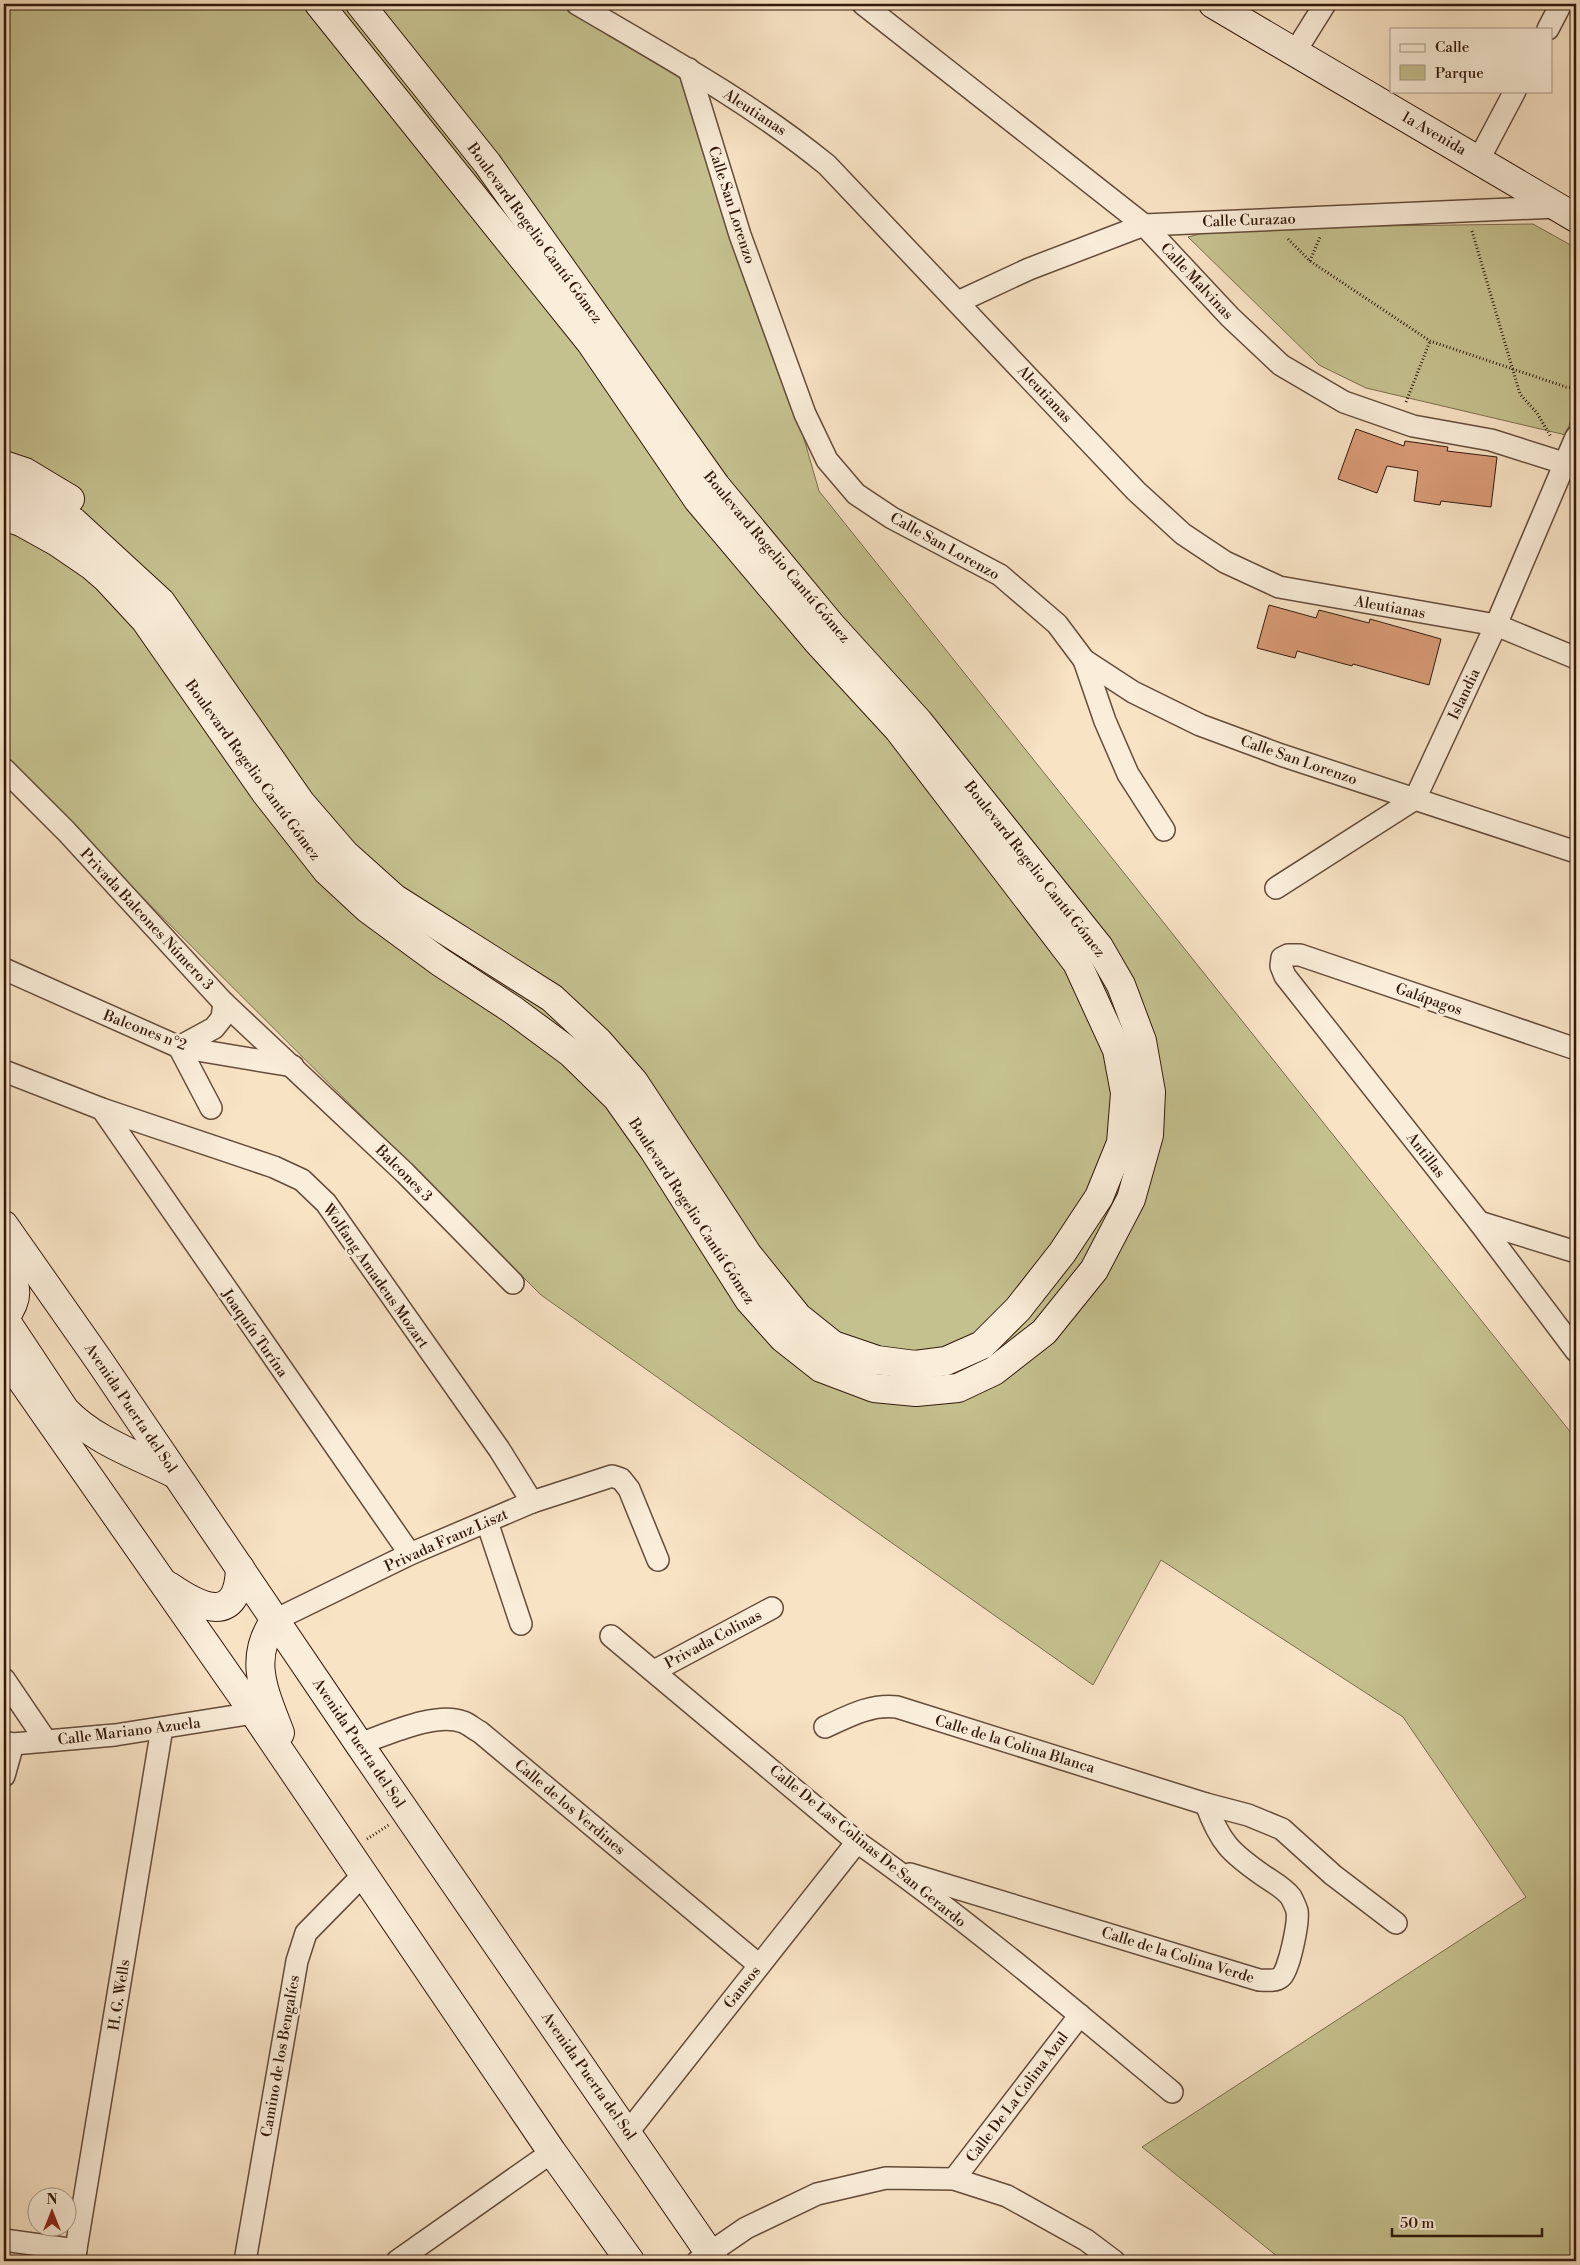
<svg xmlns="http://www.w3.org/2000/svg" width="1580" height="2265" font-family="'Libre Bodoni',serif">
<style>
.green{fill:#c5c18f;stroke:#7c6d4d}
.building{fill:#d99b77;stroke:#33190b}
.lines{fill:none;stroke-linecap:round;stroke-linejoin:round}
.street-casing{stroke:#644c3a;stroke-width:24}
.secondary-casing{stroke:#33190b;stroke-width:30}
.path{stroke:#33190b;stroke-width:3;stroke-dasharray:1 2.5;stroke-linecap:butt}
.street{stroke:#faedd9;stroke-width:21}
.secondary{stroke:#faedd9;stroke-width:28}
.labels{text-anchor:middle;stroke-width:5;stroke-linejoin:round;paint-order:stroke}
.street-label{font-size:15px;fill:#33190b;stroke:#faedd9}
</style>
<rect width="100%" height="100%" fill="#f8e3c5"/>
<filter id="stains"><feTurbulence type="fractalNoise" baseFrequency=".004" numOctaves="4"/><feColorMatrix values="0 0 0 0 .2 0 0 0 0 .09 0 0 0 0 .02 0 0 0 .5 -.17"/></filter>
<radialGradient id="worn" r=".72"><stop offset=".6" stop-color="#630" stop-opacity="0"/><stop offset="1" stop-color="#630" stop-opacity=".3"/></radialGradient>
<g class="green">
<path d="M4,4H575L699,74L819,491L1576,1439V2261H1283L1142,2147L1526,1897L1403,1717L1161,1560L1093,1685L541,1295L4,759Z"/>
<path d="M1533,224L1576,248V404L1566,435L1366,388L1319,365L1188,237L1223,228Z"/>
</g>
<g class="building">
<path d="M1356,429L1404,446L1405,441L1448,447L1447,451L1497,457L1491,507L1441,501L1440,505L1414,501L1418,471L1387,466L1377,493L1338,479Z"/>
<path d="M1269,605L1316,618L1319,610L1369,623L1370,619L1441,639L1429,685L1353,664L1352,666L1297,651L1295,658L1257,648Z"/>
</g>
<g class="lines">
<g class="street-casing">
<g id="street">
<path d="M577,4C662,54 750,102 827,165L1136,491L1183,534L1225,562L1279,587L1496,625L1576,658"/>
<path d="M863,4L1144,225L1230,317L1281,365L1344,402L1413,426L1491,440L1576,467"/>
<path d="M1548,29L1561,4"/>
<path d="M1295,52L1325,4"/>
<path d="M689,69L740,235L805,414L827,460L856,494L892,518L1000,575L1057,624L1084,660L1133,692L1200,725L1281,755L1576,852"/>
<path d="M1479,159L1515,91"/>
<path d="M958,302L1029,269L1144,225L1556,207"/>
<path d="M1084,660L1105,721L1128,774L1164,830"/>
<path d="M4,769L66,831L224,1003L405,1173L513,1283"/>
<path d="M1276,888L1415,799L1496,625L1576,437"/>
<path d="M4,969L179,1047L293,1066"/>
<path d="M1576,1049L1300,955H1288L1282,958L1281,966L1285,976L1479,1222L1576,1351"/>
<path d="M4,1071L102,1109L274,1167L302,1180L326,1203L499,1449L532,1502"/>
<path d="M211,1108L179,1047L214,1028L222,1018L224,1003"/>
<path d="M102,1109L410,1554"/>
<path d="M1479,1222L1576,1252"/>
<path d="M487,1522L521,1624"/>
<path d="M275,1620L410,1554L532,1502L612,1476L621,1479L629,1489L658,1560"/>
<path d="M611,1636L857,1842C966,1919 1069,2006 1172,2092"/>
<path d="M654,1671L772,1608"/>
<path d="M4,1679L46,1741"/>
<path d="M825,1727C849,1716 870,1704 897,1707L1206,1804L1248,1815L1282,1829L1333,1875L1396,1923"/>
<path d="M4,1742L13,1744L115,1735L254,1713"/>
<path d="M359,1744C386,1735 436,1711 463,1722C469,1724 474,1729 480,1732L759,1965"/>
<path d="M4,1776L13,1744"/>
<path d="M910,1874L1259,1980C1266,1980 1275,1982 1281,1977C1289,1971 1299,1922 1297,1911C1296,1907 1293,1901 1291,1897C1284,1888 1273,1882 1264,1876C1231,1853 1220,1843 1206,1804"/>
<path d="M628,2132L857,1842"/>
<path d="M954,2179L1080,2015"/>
<path d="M4,2240L76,2250"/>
<path d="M74,2261L162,1728"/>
<path d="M245,2261L297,1961L306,1933L363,1875"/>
<path d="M397,2261L552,2152"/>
<path d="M698,2261L746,2228L817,2194L886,2178L954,2179L1007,2196L1086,2240L1114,2261"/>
</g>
</g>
<g class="secondary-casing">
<g id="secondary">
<path d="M1213,4L1576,218"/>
<path d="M4,465L25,472L70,499"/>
<path d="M4,490L34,499L74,522L161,602L301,803L345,854L394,898L552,998L598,1041L634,1082L748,1255L798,1317L833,1345L877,1360L915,1365L946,1361L982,1345L1018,1309L1062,1253L1099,1197L1121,1143L1125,1093L1117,1050L1077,963L898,729L817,641L698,500L591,343L319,4"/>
<path d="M4,516L21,522L57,542L92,566L107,579L145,620L265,792L327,871L368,909L440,962L513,1010L571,1053L617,1098L653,1149L749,1300L783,1338L821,1368L874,1388L916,1392L958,1388L994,1371L1044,1332L1094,1270L1131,1199L1149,1135L1151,1092L1142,1041L1121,985L1099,947L918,721L831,625L716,486L487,163L360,4"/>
<path d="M4,1225L98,1359L359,1744L715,2261"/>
<path d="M4,1264C18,1286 20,1298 4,1319"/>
<path d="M4,1318L65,1410C93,1440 137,1455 175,1474"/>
<path d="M4,1355L254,1713L552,2152L630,2261"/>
<path d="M169,1586C201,1608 238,1626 240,1568"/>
<path d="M275,1620C247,1659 265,1693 280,1733"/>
</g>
</g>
<g class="path">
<path d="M1472,231L1520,394L1537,413L1551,437"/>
<path d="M1288,239L1310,261L1430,341L1566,387L1576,388"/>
<path d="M1310,261L1320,237"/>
<path d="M1406,402L1430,341"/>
<path d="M367,1839L389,1825"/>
</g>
<use href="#street" class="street"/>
<use href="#secondary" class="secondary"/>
</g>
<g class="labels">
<g class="street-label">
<text transform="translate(755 112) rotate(33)" y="5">Aleutianas</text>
<text transform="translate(1434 133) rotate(30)" y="5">1a Avenida</text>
<text transform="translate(732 205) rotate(72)" y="5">Calle San Lorenzo</text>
<text transform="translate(1249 220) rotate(-2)" y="5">Calle Curazao</text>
<text transform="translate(535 233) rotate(54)" y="5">Boulevard Rogelio Cantú Gómez</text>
<text transform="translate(1197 281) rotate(47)" y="5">Calle Malvinas</text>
<text transform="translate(1045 394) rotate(47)" y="5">Aleutianas</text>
<text transform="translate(945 546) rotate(29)" y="5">Calle San Lorenzo</text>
<text transform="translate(777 557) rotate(50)" y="5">Boulevard Rogelio Cantú Gómez</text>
<text transform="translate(1390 607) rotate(10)" y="5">Aleutianas</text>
<text transform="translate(1464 694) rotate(-65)" y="5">Islandia</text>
<text transform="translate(1299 760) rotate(19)" y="5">Calle San Lorenzo</text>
<text transform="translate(253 770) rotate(54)" y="5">Boulevard Rogelio Cantú Gómez</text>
<text transform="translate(1035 869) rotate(52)" y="5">Boulevard Rogelio Cantú Gómez</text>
<text transform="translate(147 919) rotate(47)" y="5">Privada Balcones Número 3</text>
<text transform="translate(1429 999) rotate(19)" y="5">Galápagos</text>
<text transform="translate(145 1030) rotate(21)" y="5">Balcones n°2</text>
<text transform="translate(1426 1155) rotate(52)" y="5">Antillas</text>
<text transform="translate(404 1173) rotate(45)" y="5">Balcones 3</text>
<text transform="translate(692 1211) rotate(57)" y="5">Boulevard Rogelio Cantú Gómez</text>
<text transform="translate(376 1276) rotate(55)" y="5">Wolfang Amadeus Mozart</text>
<text transform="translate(255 1333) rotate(55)" y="5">Joaquín Turína</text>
<text transform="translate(131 1408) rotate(56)" y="5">Avenida Puerta del Sol</text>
<text transform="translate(446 1540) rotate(-24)" y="5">Privada Franz Liszt</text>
<text transform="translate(713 1639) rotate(-28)" y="5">Privada Colinas</text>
<text transform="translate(129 1731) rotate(-7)" y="5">Calle Mariano Azuela</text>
<text transform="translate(359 1743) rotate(56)" y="5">Avenida Puerta del Sol</text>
<text transform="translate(1015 1744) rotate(17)" y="5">Calle de la Colina Blanca</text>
<text transform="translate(570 1807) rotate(40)" y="5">Calle de los Verdines</text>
<text transform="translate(868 1846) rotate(39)" y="5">Calle De Las Colinas De San Gerardo</text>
<text transform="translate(1178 1955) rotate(17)" y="5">Calle de la Colina Verde</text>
<text transform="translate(742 1987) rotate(-52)" y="5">Gansos</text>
<text transform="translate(119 1995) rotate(-81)" y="5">H. G. Wells</text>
<text transform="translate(280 2056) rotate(-80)" y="5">Camino de los Bengalíes</text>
<text transform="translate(589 2076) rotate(55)" y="5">Avenida Puerta del Sol</text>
<text transform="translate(1017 2097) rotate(-53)" y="5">Calle De La Colina Azul</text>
</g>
</g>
<rect width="1580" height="2265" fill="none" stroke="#f8e3c5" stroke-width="20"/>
<rect x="5" y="5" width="1570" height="2255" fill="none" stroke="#33190b" stroke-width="2.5"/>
<rect x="10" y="10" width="1560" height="2245" fill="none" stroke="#33190b"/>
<rect x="1390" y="28" width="162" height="65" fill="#faedd9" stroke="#aa9887"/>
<rect x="1400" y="44" width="25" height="8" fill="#faedd9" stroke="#aa9887"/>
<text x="1435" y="52" font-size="15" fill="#33190b">Calle</text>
<rect x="1400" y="65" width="25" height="15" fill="#c5c18f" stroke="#aa9887"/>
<text x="1435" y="78" font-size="15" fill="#33190b">Parque</text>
<g transform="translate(52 2212)"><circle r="24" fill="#faedd9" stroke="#aa9887"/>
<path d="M0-4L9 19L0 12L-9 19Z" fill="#8f2418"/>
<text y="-8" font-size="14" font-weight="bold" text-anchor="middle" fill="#33190b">N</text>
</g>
<path d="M1392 2228v8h150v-8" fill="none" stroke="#33190b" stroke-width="2.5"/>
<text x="1400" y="2228" font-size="15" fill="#33190b" stroke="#faedd9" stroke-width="4" paint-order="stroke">50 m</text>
<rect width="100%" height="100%" filter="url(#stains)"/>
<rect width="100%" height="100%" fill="url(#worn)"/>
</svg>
